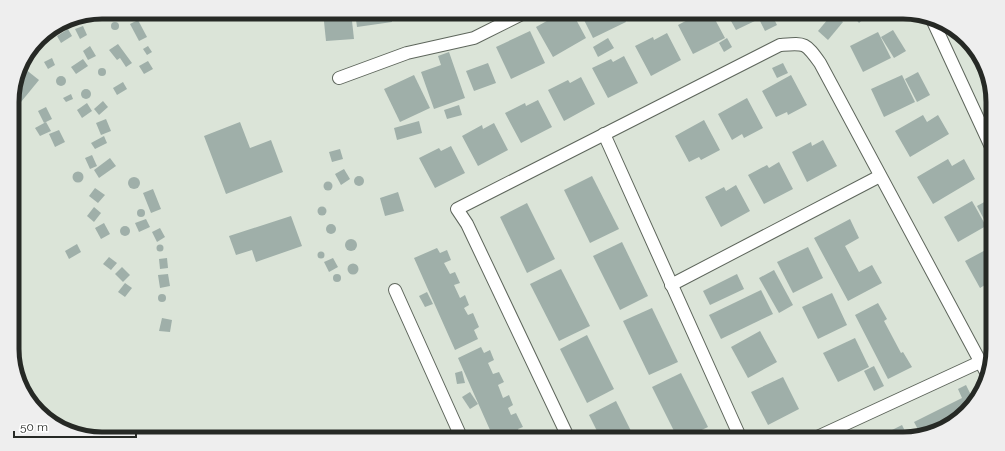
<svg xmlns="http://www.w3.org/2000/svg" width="1005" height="451" font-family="Raleway,sans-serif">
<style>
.building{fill:#9fafa9}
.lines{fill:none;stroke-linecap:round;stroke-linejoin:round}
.minor-casing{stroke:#5e665c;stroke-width:14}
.minor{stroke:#fff;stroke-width:12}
.rim{fill:none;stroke:#262925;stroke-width:5}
</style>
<rect width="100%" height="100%" fill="#dbe4d8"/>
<g class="building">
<path d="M323,12H351L354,39L326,41Z"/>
<path d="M355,12H391L392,22L357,27Z"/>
<path d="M399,12H433L434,17L400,21Z"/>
<path d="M563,12H572L586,38L553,57L536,27Z"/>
<path d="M580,12H621L626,22L593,38Z"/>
<path d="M709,12H711L725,38L693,54L678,25L697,15L698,18Z"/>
<path d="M726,12H766L768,15L771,13L777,25L765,31L759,19L736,30Z"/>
<path d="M787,12H800V18L788,19Z"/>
<path d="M850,12H871L859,23Z"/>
<path d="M833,13L843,22L828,40L818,31Z"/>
<path d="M138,20L147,37L139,41L130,24Z"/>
<circle cx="115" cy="26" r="4"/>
<path d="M83,26L87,35L80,39L75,29Z"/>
<path d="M68,29L72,36L61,43L57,36Z"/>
<path d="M893,30L906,51L894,58L881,37Z"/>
<path d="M530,31L545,63L511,79L496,47Z"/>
<path d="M878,32L891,58L863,72L850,46Z"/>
<path d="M667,33L681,60L651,76L635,46L653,37L654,40Z"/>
<path d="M608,38L614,48L598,57L593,47Z"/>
<path d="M727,38L732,47L724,52L719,43Z"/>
<path d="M118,44L132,63L126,67L120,58L117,60L109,50Z"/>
<path d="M90,46L96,56L88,60L83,51Z"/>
<path d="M148,46L152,52L147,55L143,49Z"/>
<path d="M449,52L465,98L434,109L421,72L441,65L438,56Z"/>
<path d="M624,56L638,83L608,98L592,68L611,59L613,62Z"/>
<path d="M52,58L55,65L48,69L44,62Z"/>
<path d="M83,59L88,66L76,74L71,67Z"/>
<path d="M148,61L153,69L144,74L139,66Z"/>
<path d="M488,63L496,83L474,91L466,71Z"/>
<path d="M783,63L788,73L777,78L772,68Z"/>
<path d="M20,65L39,80L12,113V96Z"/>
<circle cx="102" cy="72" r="4"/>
<path d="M918,72L930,95L917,102L905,79Z"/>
<path d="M414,75L430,108L400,122L384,89Z"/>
<path d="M791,75L807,105L788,115L787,112L776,117L762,91Z"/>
<path d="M902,75L915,102L884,117L871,89Z"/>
<circle cx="61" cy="81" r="5"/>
<path d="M581,77L595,104L564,121L548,90L568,80L570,83Z"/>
<path d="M123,82L127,89L117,95L113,88Z"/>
<circle cx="86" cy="94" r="5"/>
<path d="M71,94L73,99L66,102L63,98Z"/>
<path d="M747,98L763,128L744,138L742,134L732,140L718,114Z"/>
<path d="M538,100L552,127L521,143L505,113L525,103L526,106Z"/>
<path d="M103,101L108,107L99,115L94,109Z"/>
<path d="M87,103L92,111L82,118L77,110Z"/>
<path d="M459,105L462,115L447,119L444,110Z"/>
<path d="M46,107L52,119L44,123L38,111Z"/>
<path d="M923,115L927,122L938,115L949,134L910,157L895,131Z"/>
<path d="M106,119L111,131L101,135L96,123Z"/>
<path d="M704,120L720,150L701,160L699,157L689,162L675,136Z"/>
<path d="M419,121L422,133L397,140L394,128Z"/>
<path d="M46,122L51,131L40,136L35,128Z"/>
<path d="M240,122L250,148L271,140L283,172L226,194L204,136Z"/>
<path d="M494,123L508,150L478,166L462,136L482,125L483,129Z"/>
<path d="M59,130L65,142L55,147L49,134Z"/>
<path d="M104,136L107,143L95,149L91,143Z"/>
<path d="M823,140L837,166L807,182L792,152L811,142L812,146Z"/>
<path d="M451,146L465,173L435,188L419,158L439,148L441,151Z"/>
<path d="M340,149L343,159L332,162L329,152Z"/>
<path d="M92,155L97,166L90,169L85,158Z"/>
<path d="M110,158L116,166L99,178L94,170Z"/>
<path d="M948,159L952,166L964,159L975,179L933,204L917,177Z"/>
<path d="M779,162L793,189L764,204L748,175L767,165L769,168Z"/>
<path d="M344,169L350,179L341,185L335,174Z"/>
<circle cx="78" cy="177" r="5.5"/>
<circle cx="359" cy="181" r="5"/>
<path d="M592,176L619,229L590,243L564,190Z"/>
<circle cx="134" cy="183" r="6"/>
<circle cx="328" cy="186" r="4.5"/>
<path d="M736,185L750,211L721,227L705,197L724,187L726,191Z"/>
<path d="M95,188L105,195L98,203L89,196Z"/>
<path d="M153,189L161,209L151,213L143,193Z"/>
<path d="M398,192L404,211L385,216L380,198Z"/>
<path d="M988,200L993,207V223L987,225L977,206Z"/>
<path d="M972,201L986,226L958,242L944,217Z"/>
<path d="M527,203L555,259L527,273L500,217Z"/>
<circle cx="322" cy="211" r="4.5"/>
<path d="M94,207L101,213L94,222L87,216Z"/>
<circle cx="141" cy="213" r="4"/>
<path d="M291,216L302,246L256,262L252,250L236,255L229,236Z"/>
<path d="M146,219L150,227L139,232L135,223Z"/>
<path d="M850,219L859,238L845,246L859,272L872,265L882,283L848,301L814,238Z"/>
<path d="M104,223L110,234L101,239L95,228Z"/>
<circle cx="331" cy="229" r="5"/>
<circle cx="125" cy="231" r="5"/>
<path d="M160,228L165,237L157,242L152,232Z"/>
<circle cx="351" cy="245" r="6"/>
<path d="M622,242L648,296L620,310L593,256Z"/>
<path d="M77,244L81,252L69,259L65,251Z"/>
<circle cx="160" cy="248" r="3.5"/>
<path d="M993,246V280L980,288L965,261Z"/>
<path d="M808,247L823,278L793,293L777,262Z"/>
<path d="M437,248L440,253L447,250L451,260L444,263L450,274L455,272L460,283L454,285L460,298L465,295L469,305L464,308L468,315L473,313L479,327L474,330L478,339L455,350L414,258Z"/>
<circle cx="321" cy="255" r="3.5"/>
<path d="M109,257L117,263L111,270L103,264Z"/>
<path d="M167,258L168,268L160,269L159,259Z"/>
<path d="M333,258L338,267L329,272L324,262Z"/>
<circle cx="353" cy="269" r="5.5"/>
<path d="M122,267L130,275L123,282L115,274Z"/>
<path d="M561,269L590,326L559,341L530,284Z"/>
<path d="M774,270L793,305L779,313L759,278Z"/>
<circle cx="337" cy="278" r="4"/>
<path d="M168,274L170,286L160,288L158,275Z"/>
<path d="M737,274L744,289L710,305L703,291Z"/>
<path d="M125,283L132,288L125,297L118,292Z"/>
<path d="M761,290L773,314L721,339L709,315Z"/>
<path d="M427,292L433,304L425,307L419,296Z"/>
<path d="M832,293L847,325L818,339L802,307Z"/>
<circle cx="162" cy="298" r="4"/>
<path d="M878,303L887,319L884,321L901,353L903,352L912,367L888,379L855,315Z"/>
<path d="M652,308L678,362L649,375L623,321Z"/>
<path d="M162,318L172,320L170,332L159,331Z"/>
<path d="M760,331L777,362L748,378L731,347Z"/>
<path d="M587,335L614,389L587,403L560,349Z"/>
<path d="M855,338L869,367L838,382L823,353Z"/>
<path d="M481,347L484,353L490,350L494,360L488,363L493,374L499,372L504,382L498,385L503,398L509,395L513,405L508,408L511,415L516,413L523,427L518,429L522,439H494L458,358Z"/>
<path d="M874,366L884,386L874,391L864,371Z"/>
<path d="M462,371L465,383L457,384L455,373Z"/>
<path d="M681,373L708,427L683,439H678L652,387Z"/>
<path d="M783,377L799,409L768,425L751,392Z"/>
<path d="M966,385L973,399L953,424L921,435L914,422L962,398L958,389Z"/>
<path d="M470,392L478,404L470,409L462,397Z"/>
<path d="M616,401L635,439H601L589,415Z"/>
<path d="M902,425L909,439H874Z"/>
</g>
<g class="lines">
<g class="minor-casing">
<g id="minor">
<path d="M931,17L992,149"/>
<path d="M339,78L407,53L474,38L526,12"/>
<path d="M604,134L741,439"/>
<path d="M671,285L880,176"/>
<path d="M395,290L462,439"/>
<path d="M569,439L467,224L457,209L780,45C805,43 805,42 820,63L988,376"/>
<path d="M813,439L980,362"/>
</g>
</g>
<use href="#minor" class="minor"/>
</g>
<path d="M0 0H1005V451H0ZM102 19H903A83 83 0 0 1 986 102V349A83 83 0 0 1 903 432H102A83 83 0 0 1 19 349V102A83 83 0 0 1 102 19Z" fill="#eee" fill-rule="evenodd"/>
<path class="rim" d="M102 19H903A83 83 0 0 1 986 102V349A83 83 0 0 1 903 432H102A83 83 0 0 1 19 349V102A83 83 0 0 1 102 19Z"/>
<path d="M14 431v6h122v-6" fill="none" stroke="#262925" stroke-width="2"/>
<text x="20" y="431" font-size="12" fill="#262925" stroke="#ffffff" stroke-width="3" paint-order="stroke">50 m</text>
</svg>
